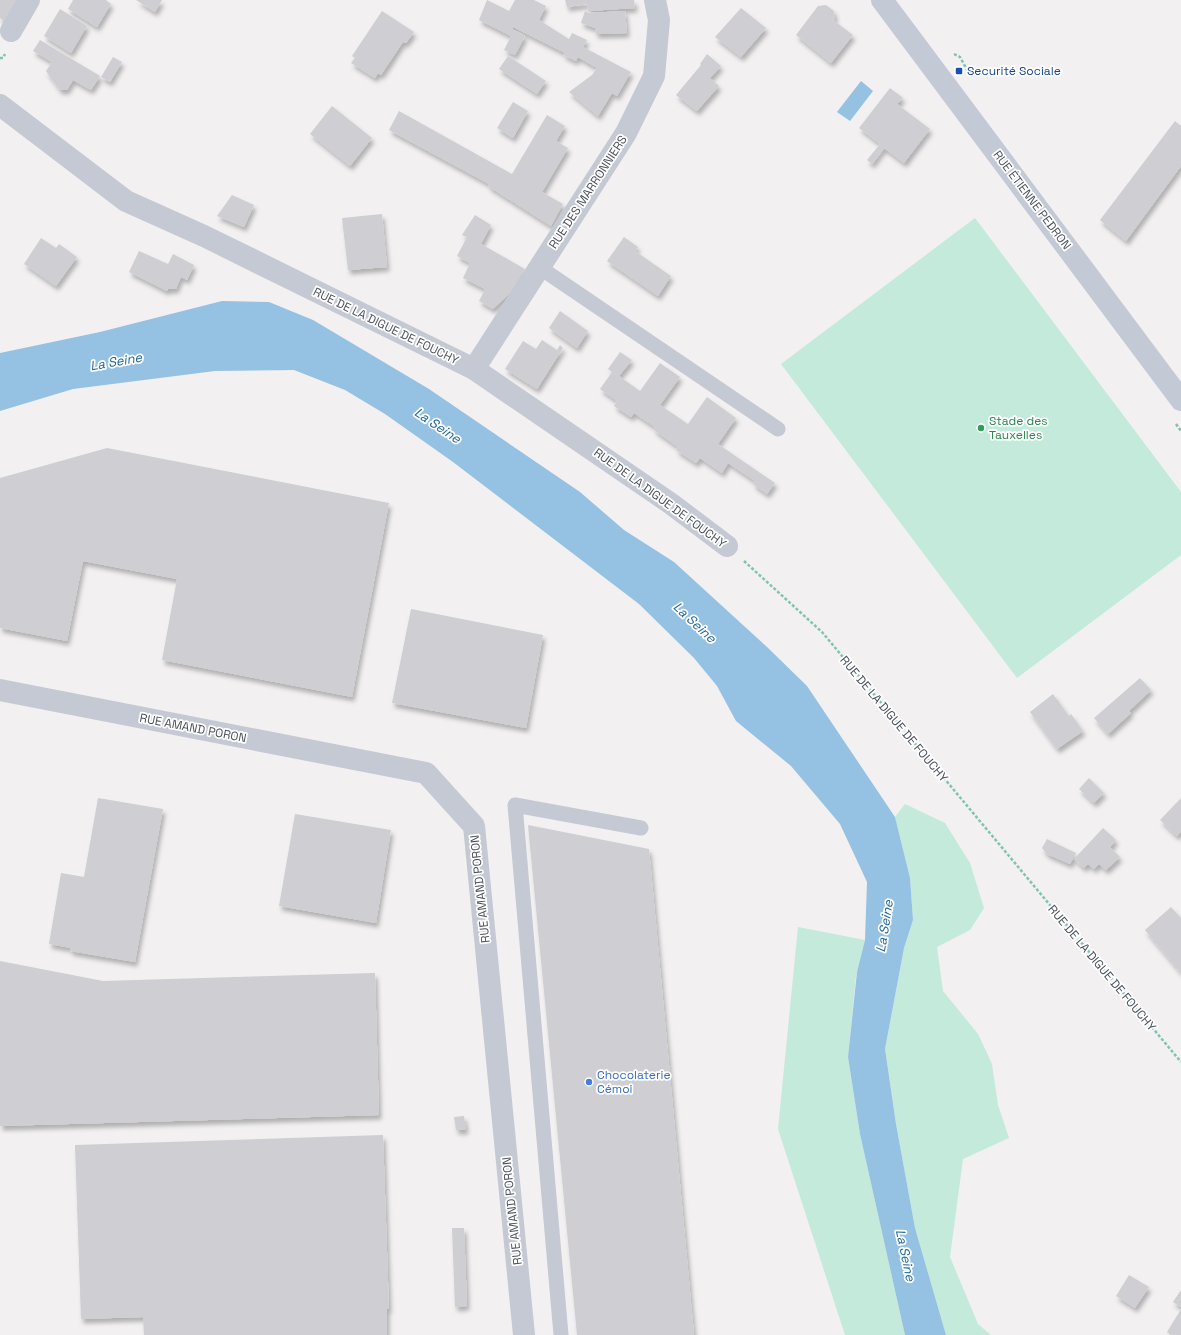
<svg xmlns="http://www.w3.org/2000/svg" width="1181" height="1335" font-family="'Space Grotesk',sans-serif">
<style>
.green{fill:#c3eadb}
.water{fill:#95c1e2}
.building{fill:#ceced3;filter:url(#shadow)}
.lines{fill:none;stroke-linecap:round;stroke-linejoin:round}
.path{stroke:#7fc4b2;stroke-width:2.5;stroke-dasharray:3 2;stroke-linecap:butt}
.lane{stroke:#c5c9d3;stroke-width:15}
.street{stroke:#c5c9d3;stroke-width:22}
.secondary{stroke:#c4c9d6;stroke-width:22}
.transit-dot{fill:#1a4fb4;stroke:#fff;stroke-width:1.5}
.leisure-dot{fill:#2e9e5b;stroke:#fff;stroke-width:1.5}
.shop-dot{fill:#3f7fe0;stroke:#fff;stroke-width:1.5}
.labels{text-anchor:middle;stroke-width:3.5;stroke-linejoin:round;paint-order:stroke}
.transit-label{font-size:12px;fill:#164399;stroke:#fff;text-anchor:start}
.street-label{font-size:12px;fill:#4a4f5b;stroke:#fff}
.leisure-label{font-size:12px;fill:#27864d;stroke:#fff;text-anchor:start}
.shop-label{font-size:12px;fill:#366cbe;stroke:#fff;text-anchor:start}
.water-label{font-size:13px;font-style:italic;fill:#1d649a;stroke:#fff}
</style>
<defs>
<filter id="shadow"><feDropShadow dx="2.5" dy="4.5" stdDeviation="2" flood-color="#0004"/></filter>
</defs>
<rect width="100%" height="100%" fill="#f2f0f0"/>
<g class="green">
<path d="M975,218L1181,492V555L1017,678L781,364Z"/>
<path d="M905,804L945,823L970,863L984,908L970,930L937,947L943,991L978,1034L992,1064L998,1105L1009,1138L963,1159L950,1257L978,1324L991,1335H946L915,1228L896,1124L885,1049L904,948L913,920L910,878L895,817Z"/>
<path d="M798,927L865,940L856,976L848,1057L860,1134L905,1335H845L778,1129Z"/>
</g>
<g class="water">
<path d="M861,81L873,91L850,121L837,112Z"/>
<path d="M222,301L269,302L313,320L429,389L580,492L624,530L674,562L767,647L807,686L895,817L910,878L913,920L904,948L885,1049L896,1124L915,1228L946,1335H905L860,1134L848,1057L857,972L865,940L867,882L840,824L791,766L736,721L717,686L694,658L639,604L453,462L385,414L345,390L294,370L215,371L73,389L0,411V353L100,332Z"/>
</g>
<g class="building">
<path d="M0,0H17L4,21L0,18Z"/>
<path d="M73,0H106L111,4L97,27L68,9Z"/>
<path d="M136,0H162L155,12Z"/>
<path d="M487,0L509,11L515,0H534L546,6L539,20L569,39L572,33L587,40L583,47L631,72L617,96L612,93L598,116L569,92L592,75L597,68L578,57L576,61L563,55L565,53L513,27L512,29L525,36L515,55L504,50L511,36L479,20Z"/>
<path d="M565,0H634L635,8L588,11L587,4L567,7Z"/>
<path d="M826,5L834,11L835,19L833,20L853,35L831,63L796,35L818,6Z"/>
<path d="M741,8L766,28L741,57L715,37Z"/>
<path d="M60,9L87,26L71,53L44,36Z"/>
<path d="M382,11L414,32L406,43L403,42L381,75L378,73L375,78L351,63L355,58L352,56Z"/>
<path d="M585,11L589,13L625,11L627,33L596,34L595,28L581,23Z"/>
<path d="M40,40L100,76L91,90L73,80L67,90H60L46,71L52,62L33,51Z"/>
<path d="M707,54L721,66L710,78L719,86L697,111L676,95L701,65L700,64Z"/>
<path d="M508,56L546,81L537,94L499,69Z"/>
<path d="M113,57L122,62L110,82L101,77Z"/>
<path d="M890,88L903,98L897,104L930,129L904,163L884,148L872,164L867,160L880,144L859,128Z"/>
<path d="M513,102L528,111L513,138L497,128Z"/>
<path d="M332,106L372,138L350,166L310,134Z"/>
<path d="M399,111L512,174L547,115L565,126L556,141L568,148L542,192L563,204L551,226L488,186L489,184L389,130Z"/>
<path d="M1175,121L1181,126V166L1126,241L1100,220Z"/>
<path d="M232,195L254,205L244,227L217,216Z"/>
<path d="M382,214L387,267L348,270L342,218Z"/>
<path d="M475,215L491,225L481,244L525,269L512,291L493,309L479,301L485,289L463,278L470,263L457,256L467,237L462,235Z"/>
<path d="M624,237L638,247L635,251L671,276L658,296L607,261Z"/>
<path d="M41,238L56,248L59,244L77,257L56,286L24,264Z"/>
<path d="M139,251L168,264L173,254L194,265L187,280L181,277L176,289H168L167,291L129,272Z"/>
<path d="M560,311L588,331L577,348L549,328Z"/>
<path d="M542,340L557,350L560,345L563,348L537,389L505,369L523,341L536,349Z"/>
<path d="M620,352L632,360L619,376L640,391L660,363L680,377L660,405L688,424L707,397L736,418L718,444L775,483L767,494L753,484L755,481L728,463L722,473L700,458L696,463L676,450L678,447L654,430L655,427L634,413L631,417L614,406L617,401L600,389L612,372L608,369Z"/>
<path d="M107,448L389,503L352,697L162,660L177,579L83,561L67,641L0,628V478Z"/>
<path d="M411,609L543,635L526,728L392,703Z"/>
<path d="M1140,678L1151,690L1129,711L1131,713L1108,734L1094,718Z"/>
<path d="M1053,694L1069,716L1071,714L1083,731L1057,749L1030,712Z"/>
<path d="M1089,778L1104,793L1094,803L1079,789Z"/>
<path d="M98,798L163,809L135,962L70,951L71,948L49,944L61,873L84,877Z"/>
<path d="M1181,798V832L1177,836L1160,820Z"/>
<path d="M295,814L391,830L376,923L279,906Z"/>
<path d="M528,825L649,849L694,1335H577Z"/>
<path d="M1103,828L1116,840L1110,847L1120,857L1106,870L1099,864L1094,869L1088,864L1084,868L1074,859Z"/>
<path d="M1047,839L1076,853L1070,864L1047,854L1042,848Z"/>
<path d="M1171,907L1181,918V973L1145,930Z"/>
<path d="M0,961L103,981L375,973L379,1115L0,1126Z"/>
<path d="M464,1116L466,1130H456L454,1117Z"/>
<path d="M383,1135L389,1309H387V1335H144L143,1317L81,1319L75,1145Z"/>
<path d="M452,1228H464L467,1306L455,1307Z"/>
<path d="M1129,1275L1149,1287L1135,1308L1116,1296Z"/>
<path d="M1181,1290V1307L1173,1302Z"/>
<path d="M1181,1309V1333L1180,1335H1171L1167,1332Z"/>
</g>
<g class="lines">
<g class="path">
<path d="M954,54L960,57L971,77"/>
<path d="M0,58H3L5,54"/>
<path d="M1176,424L1181,431"/>
<path d="M744,561L822,632L1181,1062"/>
</g>
<g class="lane">
<path d="M539,267L778,429"/>
<path d="M561,1335L515,805L641,828"/>
</g>
<g class="street">
<path d="M11,31L29,0"/>
<path d="M0,105L126,201L204,236L474,369L670,503L727,546"/>
<path d="M474,369L626,133L654,76L659,20L655,0"/>
<path d="M0,690L426,773L474,826L524,1335"/>
</g>
<path class="secondary" d="M882,0L1181,400"/>
</g>
<rect class="transit-dot" x="955" y="67" width="8" height="8" rx="2"/>
<circle class="leisure-dot" cx="981" cy="428" r="4"/>
<circle class="shop-dot" cx="589" cy="1082" r="4"/>
<g class="labels">
<g class="transit-label">
<text x="967" y="75">Securité Sociale</text>
</g>
<g class="street-label">
<text transform="translate(588 192) rotate(-57)" y="4">RUE DES MARRONNIERS</text>
<text transform="translate(1032 200) rotate(53)" y="4">RUE ÉTIENNE PEDRON</text>
<text transform="translate(386 326) rotate(26)" y="4">RUE DE LA DIGUE DE FOUCHY</text>
<text transform="translate(660 498) rotate(36)" y="4">RUE DE LA DIGUE DE FOUCHY</text>
<text transform="translate(894 719) rotate(50)" y="4">RUE DE LA DIGUE DE FOUCHY</text>
<text transform="translate(193 728) rotate(11)" y="4">RUE AMAND PORON</text>
<text transform="translate(480 889) rotate(-96)" y="4">RUE AMAND PORON</text>
<text transform="translate(1102 968) rotate(50)" y="4">RUE DE LA DIGUE DE FOUCHY</text>
<text transform="translate(512 1211) rotate(-96)" y="4">RUE AMAND PORON</text>
</g>
<g class="leisure-label">
<text x="989" y="425">Stade des<tspan x="989" dy="14">Tauxelles</tspan></text>
</g>
<g class="shop-label">
<text x="597" y="1079">Chocolaterie<tspan x="597" dy="14">Cémoi</tspan></text>
</g>
<g class="water-label">
<text transform="translate(116 361) rotate(-10)" y="5">La Seine</text>
<text transform="translate(438 425) rotate(34)" y="5">La Seine</text>
<text transform="translate(695 622) rotate(43)" y="5">La Seine</text>
<text transform="translate(884 926) rotate(-81)" y="5">La Seine</text>
<text transform="translate(906 1255) rotate(78)" y="5">La Seine</text>
</g>
</g>
</svg>
